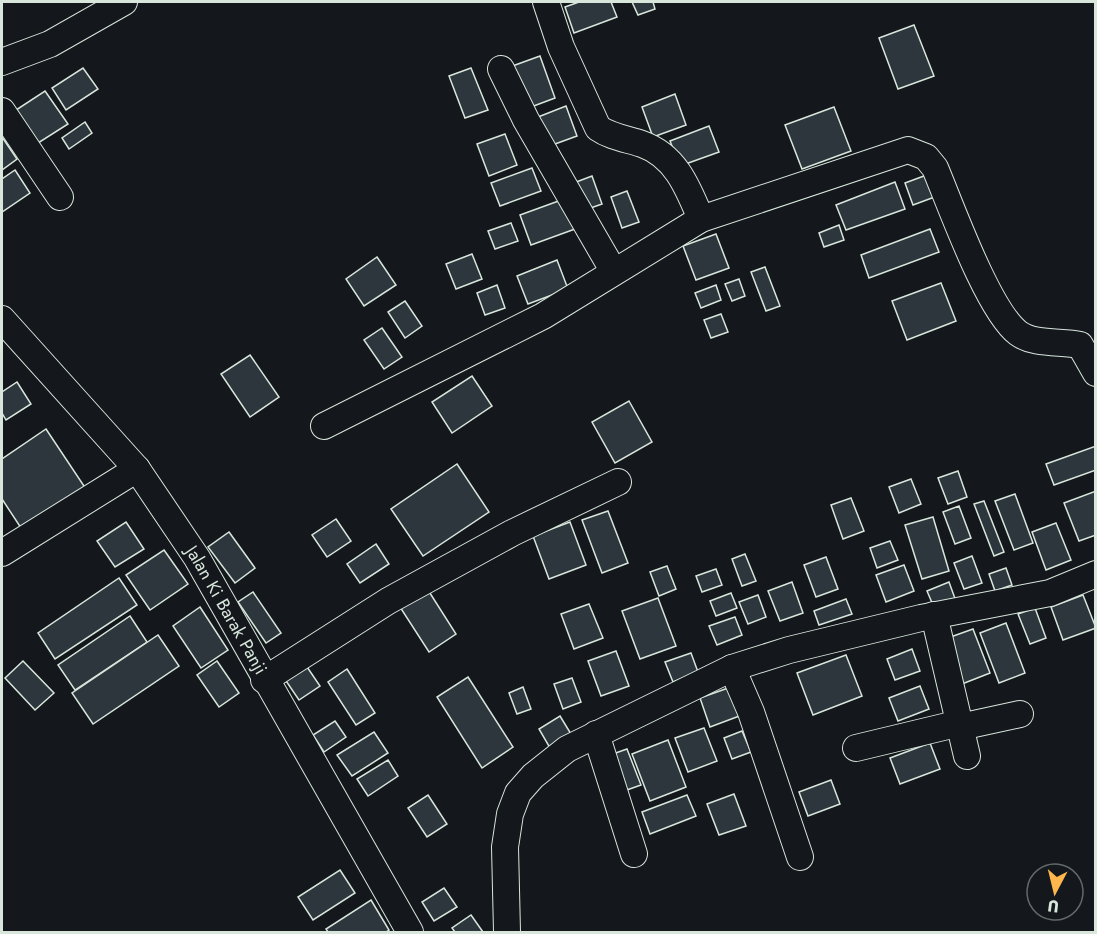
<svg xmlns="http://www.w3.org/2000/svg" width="1097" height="934" font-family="Jost,sans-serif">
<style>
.building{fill:#2c363c;stroke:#d8e6dc;stroke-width:1.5}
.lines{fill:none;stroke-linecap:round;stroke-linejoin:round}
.minor-casing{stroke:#d8e6dc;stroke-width:28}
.minor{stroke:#14181c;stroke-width:26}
.labels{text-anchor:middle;stroke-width:4.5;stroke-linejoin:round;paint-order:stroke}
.street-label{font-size:18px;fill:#d8e6dc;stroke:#14181c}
</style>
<rect width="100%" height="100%" fill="#14181c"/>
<g class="building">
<path d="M579,2H611L617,17L574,33L565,7Z"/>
<path d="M632,2H653L655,9L638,15Z"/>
<path d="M914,25L934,76L898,89L879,38Z"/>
<path d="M540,56L555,98L523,110L507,68Z"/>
<path d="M83,68L98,89L66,110L52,88Z"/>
<path d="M471,68L488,110L465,118L449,76Z"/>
<path d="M45,91L68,124L35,145L13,112Z"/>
<path d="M675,94L686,125L653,137L642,107Z"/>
<path d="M566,106L577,136L544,148L533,119Z"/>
<path d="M834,107L851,151L802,169L785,125Z"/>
<path d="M85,122L92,133L69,149L62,138Z"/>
<path d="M709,126L719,152L680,166L670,141Z"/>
<path d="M505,134L517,165L489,176L477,144Z"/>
<path d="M2,137L17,159L2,170Z"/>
<path d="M532,168L541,191L500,206L491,183Z"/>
<path d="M15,170L30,193L2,212V179Z"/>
<path d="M932,173L940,195L913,205L905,183Z"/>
<path d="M592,176L602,204L582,211L571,184Z"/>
<path d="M895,182L905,209L846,230L836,205Z"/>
<path d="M627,191L639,222L622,228L611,197Z"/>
<path d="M564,199L575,229L531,245L520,215Z"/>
<path d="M511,223L518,241L495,249L488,231Z"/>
<path d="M839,225L844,240L824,247L819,233Z"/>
<path d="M930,229L939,252L869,278L861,255Z"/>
<path d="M716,234L729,268L696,280L683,246Z"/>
<path d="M472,254L482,279L456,289L446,264Z"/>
<path d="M377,257L396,285L364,306L346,279Z"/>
<path d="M557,260L568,289L528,304L517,276Z"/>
<path d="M765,267L780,306L766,311L751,272Z"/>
<path d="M739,279L745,296L732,301L725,284Z"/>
<path d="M941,283L956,321L907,340L892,301Z"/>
<path d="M497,285L505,308L485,315L477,293Z"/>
<path d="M716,285L721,300L701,308L695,293Z"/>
<path d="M405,301L422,326L405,338L388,312Z"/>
<path d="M721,314L728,332L711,338L704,320Z"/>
<path d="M382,328L402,357L384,369L364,340Z"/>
<path d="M250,355L279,397L250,417L221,374Z"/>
<path d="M472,376L492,406L452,433L432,402Z"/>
<path d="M17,382L31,404L6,420L2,413V392Z"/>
<path d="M629,401L652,442L615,463L592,422Z"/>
<path d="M46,429L86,489L23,531L2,499V459Z"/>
<path d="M1096,446V470L1054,485L1046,464Z"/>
<path d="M457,464L489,512L423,556L391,509Z"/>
<path d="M958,471L967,497L948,504L938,478Z"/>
<path d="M911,479L921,504L899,513L889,487Z"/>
<path d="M1096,491V535L1079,541L1064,503Z"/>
<path d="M1015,494L1033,543L1014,550L995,501Z"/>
<path d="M851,498L864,531L843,539L831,505Z"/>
<path d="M984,501L1004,552L994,556L974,504Z"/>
<path d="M959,506L971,538L955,544L943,512Z"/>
<path d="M608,511L628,563L602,573L582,520Z"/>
<path d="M933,517L949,571L922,579L905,525Z"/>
<path d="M336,519L351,541L327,557L312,535Z"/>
<path d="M126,522L144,549L115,567L97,541Z"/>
<path d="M570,522L586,565L549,579L533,536Z"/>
<path d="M1056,523L1071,560L1046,570L1032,532Z"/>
<path d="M229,532L255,568L235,583L208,547Z"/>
<path d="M890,541L898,560L877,568L870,548Z"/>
<path d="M376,544L389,564L360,583L347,564Z"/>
<path d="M164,550L188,584L150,610L126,575Z"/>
<path d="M745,554L756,581L742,586L732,559Z"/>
<path d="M972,556L982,583L964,589L954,563Z"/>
<path d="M826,557L838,589L816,597L804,565Z"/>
<path d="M904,565L914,591L886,602L876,575Z"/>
<path d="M667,566L676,589L659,596L650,572Z"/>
<path d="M1006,568L1012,585L995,591L989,574Z"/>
<path d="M716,569L722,585L702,592L696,576Z"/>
<path d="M119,578L137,605L55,659L38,633Z"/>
<path d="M792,582L803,613L780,621L768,591Z"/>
<path d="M949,582L957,604L936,612L927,591Z"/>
<path d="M428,590L456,634L429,652L400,607Z"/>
<path d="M253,592L281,633L266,643L238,602Z"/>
<path d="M731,593L737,608L716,616L710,601Z"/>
<path d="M758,595L766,617L748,624L739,602Z"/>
<path d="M1083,595L1096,628L1063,640L1051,607Z"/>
<path d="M658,598L676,646L640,659L622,611Z"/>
<path d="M846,599L852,614L819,625L814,611Z"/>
<path d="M589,604L603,638L574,649L561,614Z"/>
<path d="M200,607L228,650L201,668L173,626Z"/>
<path d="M1035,608L1046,638L1030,644L1018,614Z"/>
<path d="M130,616L147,642L75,690L58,665Z"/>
<path d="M735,617L742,635L717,645L709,626Z"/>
<path d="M1006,623L1025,673L999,683L980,633Z"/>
<path d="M973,629L990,673L962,684L945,639Z"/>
<path d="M158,635L179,666L93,724L72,693Z"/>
<path d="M912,649L920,671L895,680L887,659Z"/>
<path d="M616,651L629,686L601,696L588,661Z"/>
<path d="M691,653L698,672L673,682L665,662Z"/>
<path d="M846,655L862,696L813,715L797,673Z"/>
<path d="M23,661L54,693L35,710L5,678Z"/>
<path d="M217,661L239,693L219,707L197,675Z"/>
<path d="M303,661L320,686L299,700L282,675Z"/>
<path d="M347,669L375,713L356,725L328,682Z"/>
<path d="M468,677L513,747L482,768L437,697Z"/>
<path d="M572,678L581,702L563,709L554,684Z"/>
<path d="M920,686L929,709L898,721L889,698Z"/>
<path d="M523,687L531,709L517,714L509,693Z"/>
<path d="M731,687L742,715L710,727L700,698Z"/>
<path d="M560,716L571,734L550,748L539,729Z"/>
<path d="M335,721L346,737L324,752L313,735Z"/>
<path d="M704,728L717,761L688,772L675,738Z"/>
<path d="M742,731L751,752L732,759L724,738Z"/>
<path d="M374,732L388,753L352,776L337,755Z"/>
<path d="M668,740L686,787L650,801L632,754Z"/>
<path d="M930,743L940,769L900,784L890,758Z"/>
<path d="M627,749L641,785L624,791L610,755Z"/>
<path d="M388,760L398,776L368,796L357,779Z"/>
<path d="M831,780L840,804L808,816L799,792Z"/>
<path d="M734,794L746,826L719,835L707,804Z"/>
<path d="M428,795L447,824L427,837L408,808Z"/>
<path d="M687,795L696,816L650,834L642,812Z"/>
<path d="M340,870L355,893L313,920L298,897Z"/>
<path d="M444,888L457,907L434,921L422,902Z"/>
<path d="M371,900L389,930L386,932H328L326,929Z"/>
<path d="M471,915L483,932H455L452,928Z"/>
</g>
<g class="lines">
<g class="minor-casing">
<g id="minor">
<path d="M546,2L561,47L598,128C611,137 627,139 642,144C676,156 688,188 701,219"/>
<path d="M2,62L50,44L124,2"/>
<path d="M501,69L526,120L614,272"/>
<path d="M2,111L60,197"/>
<path id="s1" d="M2,319L137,469L197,558L410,932"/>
<path d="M324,426L543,316L701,219L908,150L926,157L935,168C951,206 988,310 1018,333C1034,345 1061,341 1080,345L1096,373"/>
<path d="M2,553L137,469"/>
<path d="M934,615L967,756"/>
<path d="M732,668L751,712L800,857"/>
<path d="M264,680L388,601L512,533L618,482"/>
<path d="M960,727L1020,714"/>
<path d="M596,734L634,854"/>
<path d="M856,748L960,723"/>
<path d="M507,932L505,847L510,814L518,793L533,776L567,749L732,668L789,650L921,618L1050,593L1096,574"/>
</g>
</g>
<use href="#minor" class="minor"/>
</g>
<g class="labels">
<g class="street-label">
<text dy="6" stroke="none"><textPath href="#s1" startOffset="369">Jalan Ki Barak Panji</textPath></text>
</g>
</g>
<rect width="1097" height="934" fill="none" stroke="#d8e6dc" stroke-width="6"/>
<g transform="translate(1055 892) rotate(187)"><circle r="28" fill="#14181c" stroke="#626a69" stroke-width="1.5"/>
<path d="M0-4.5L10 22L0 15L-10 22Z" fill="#ffb74d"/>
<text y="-9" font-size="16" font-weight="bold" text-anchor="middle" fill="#d8e6dc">U</text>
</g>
</svg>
